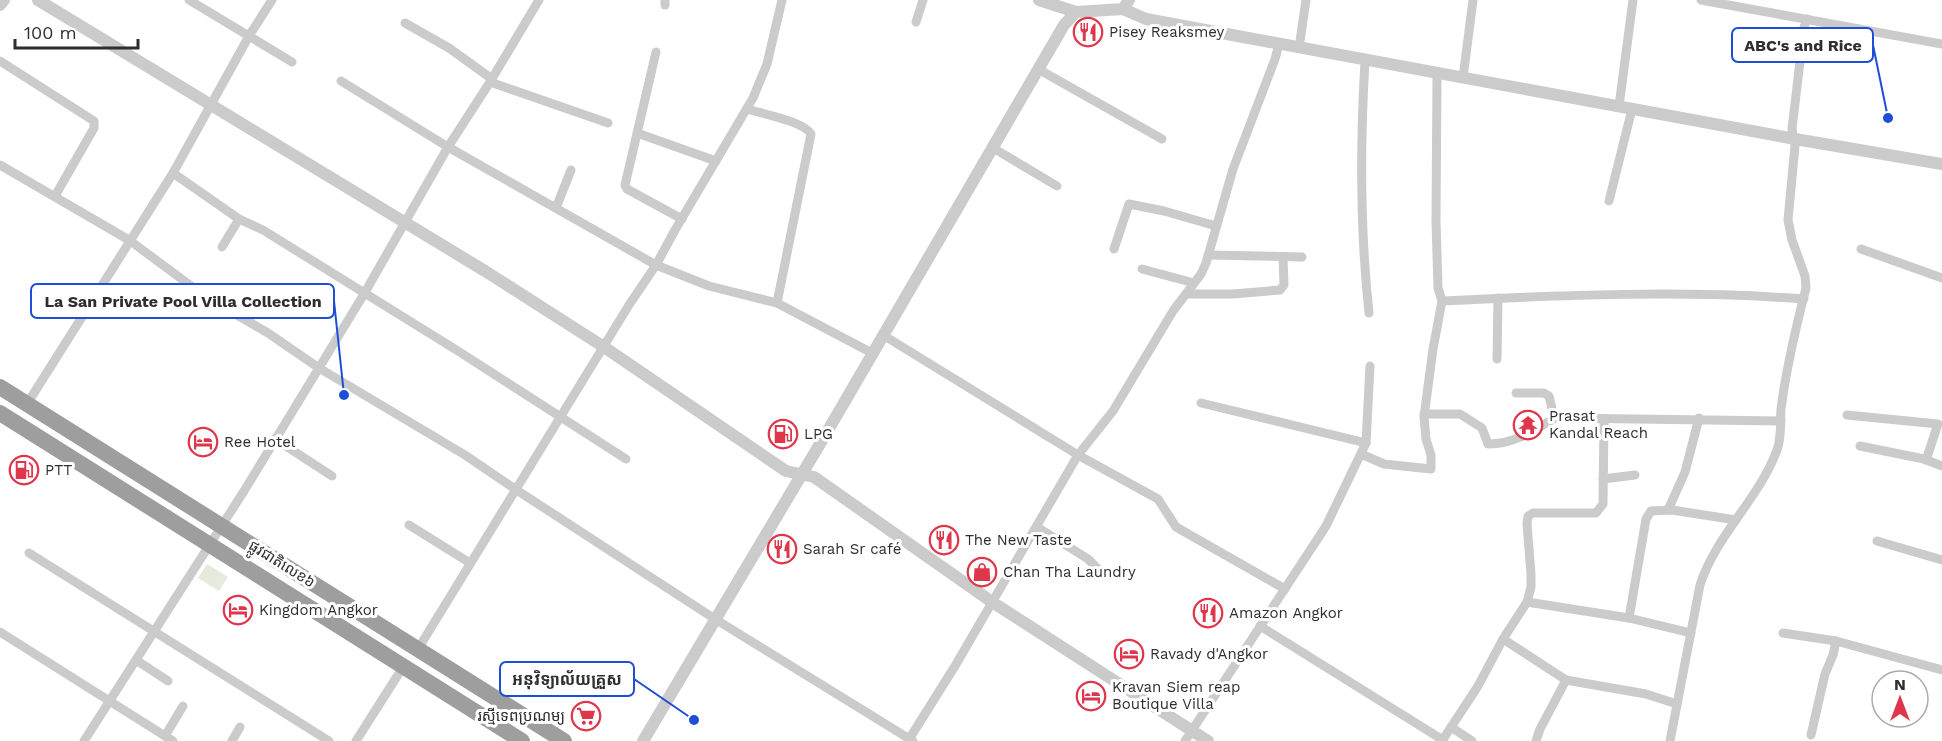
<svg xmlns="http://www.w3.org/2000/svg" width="1942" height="741" font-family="'Work Sans','Noto Sans Khmer',sans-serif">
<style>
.green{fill:#e5ebdc}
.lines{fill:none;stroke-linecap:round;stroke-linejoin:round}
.minor{stroke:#cbcbcb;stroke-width:9}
.tertiary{stroke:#cbcbcb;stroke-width:12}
.trunk{stroke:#9e9e9e;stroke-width:16}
.labels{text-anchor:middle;stroke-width:6;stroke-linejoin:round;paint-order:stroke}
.poi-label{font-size:15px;fill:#2e2e2e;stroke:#fff;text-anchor:start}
.street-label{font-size:15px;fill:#2e2e2e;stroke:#fff}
.leader{fill:none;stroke:#1d4ed8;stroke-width:2}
.callout-dot{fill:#1d4ed8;stroke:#fff;stroke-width:2}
.callout{fill:#fff;stroke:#1d4ed8;stroke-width:2}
.callout-label{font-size:16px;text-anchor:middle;font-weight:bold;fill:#2e2e2e}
</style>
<rect width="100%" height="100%" fill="#fff"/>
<path class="green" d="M207,564L228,577L219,591L198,578Z"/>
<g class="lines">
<g class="minor">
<path d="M189,0L292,62"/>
<path d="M1701,0L1942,44"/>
<path d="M665,5V0"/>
<path d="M916,22L923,0"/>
<path d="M405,23L449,48L492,79"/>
<path d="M1299,48L1306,0"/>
<path d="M656,52L625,185L627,189L682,219"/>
<path d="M0,61L94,121V128L55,196"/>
<path d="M1365,61C1360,145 1360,230 1369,313"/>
<path d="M1038,69L1162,139"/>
<path d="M1463,78L1473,0"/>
<path d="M341,81L448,147L656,265L709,286L777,303L872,353"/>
<path d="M490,82L608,123"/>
<path d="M1619,106L1633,0"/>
<path d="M747,109C763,114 803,121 811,134L777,303"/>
<path d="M637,133L716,161"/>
<path d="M993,148L1057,186"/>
<path d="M0,165L129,240L206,297L268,333L319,368L465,455L515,489L715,619L913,741"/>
<path d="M173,173L239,219L263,230L458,351L626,459"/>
<path d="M1609,201L1632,109"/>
<path d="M556,208L571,170"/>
<path d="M222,247L239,219"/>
<path d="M1114,249L1129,204L1164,211L1216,226"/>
<path d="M1861,249L1942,278"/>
<path d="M1208,255L1302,257"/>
<path d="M1142,269L1194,283"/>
<path d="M1186,294H1233L1280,290L1284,285L1283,257"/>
<path d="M1442,301C1562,295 1684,290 1804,299"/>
<path d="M883,335L1078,455L1158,499L1176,527L1285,589"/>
<path d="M1497,359L1498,298"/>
<path d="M1516,393H1544L1549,396L1553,413L1558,416"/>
<path d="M1201,403L1366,443"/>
<path d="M27,404L173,173L249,36L272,0"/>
<path d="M1424,414H1460L1482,428L1488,444C1515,444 1535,430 1558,416L1563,418L1781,421"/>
<path d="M1847,415L1938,424L1926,460"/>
<path d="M275,439L332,476"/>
<path d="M1860,446L1924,459L1942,466"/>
<path d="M1361,454L1384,464L1431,469V455L1426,439L1424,417L1433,349L1442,301L1438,288L1436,221L1437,74"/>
<path d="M1603,479L1635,475"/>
<path d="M1668,510L1685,472L1699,418"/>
<path d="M409,525L470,563"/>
<path d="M1037,527L1088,559L1099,570"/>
<path d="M1877,541L1942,560"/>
<path d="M29,553L329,741"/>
<path d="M1527,602L1629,618L1691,633"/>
<path d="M1629,618L1646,519L1651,511L1672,510L1736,520"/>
<path d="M1260,626L1443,740"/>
<path d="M0,632L173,741"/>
<path d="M1783,633L1836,641L1942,670"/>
<path d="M1503,639L1566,680L1646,694L1677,704"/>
<path d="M418,649L629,305L656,265L675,230L753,98L767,64L782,0"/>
<path d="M136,660L168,681"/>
<path d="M1451,727L1472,741"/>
<path d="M1811,735L1825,674L1833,655L1836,641"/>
<path d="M165,736L183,706"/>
<path d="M84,741L244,491L364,294L448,147L490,82L539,0"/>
<path d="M232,741L240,727"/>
<path d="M356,741L403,667"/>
<path d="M908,741L955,666L1078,455L1113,411L1173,311L1201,274L1206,263L1233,169L1275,59L1279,44"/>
<path d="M1185,741L1326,526L1366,443L1370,366"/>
<path d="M1442,741L1478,686L1503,639L1527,602L1531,587V574L1527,524L1528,516L1533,513H1596L1603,504L1604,419"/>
<path d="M1536,741L1540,729L1566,680"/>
<path d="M1670,741L1700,585C1716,535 1759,499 1777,450C1782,437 1780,423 1781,409C1786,369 1796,327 1806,288L1805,276L1792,240L1788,220L1795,146L1792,129L1804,27L1807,19"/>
</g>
<g class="tertiary">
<path d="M38,0L485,271L604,347L786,471L814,477L992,602L1208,741"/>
<path d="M1039,0L1076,12"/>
<path d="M0,5L4,0"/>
<path d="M1123,9L1146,19L1795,139L1942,164"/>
<path d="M643,741L827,432L1064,25L1076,12L1123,9L1129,0"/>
</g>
<g class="trunk">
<path d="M0,387L564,741"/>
<path d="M0,413L522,741"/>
</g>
</g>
<defs>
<g id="restaurant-ring" transform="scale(1.5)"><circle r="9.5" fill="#fff" stroke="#de374c" stroke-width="1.5"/><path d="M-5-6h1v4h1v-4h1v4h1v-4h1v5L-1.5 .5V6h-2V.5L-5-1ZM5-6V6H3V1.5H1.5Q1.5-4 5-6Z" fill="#de374c"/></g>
<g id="temple-ring" transform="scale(1.5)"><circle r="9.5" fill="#fff" stroke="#de374c" stroke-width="1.5"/><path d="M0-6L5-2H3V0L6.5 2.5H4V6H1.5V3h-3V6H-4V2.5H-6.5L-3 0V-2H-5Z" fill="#de374c"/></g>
<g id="fuel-ring" transform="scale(1.5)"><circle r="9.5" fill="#fff" stroke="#de374c" stroke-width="1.5"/><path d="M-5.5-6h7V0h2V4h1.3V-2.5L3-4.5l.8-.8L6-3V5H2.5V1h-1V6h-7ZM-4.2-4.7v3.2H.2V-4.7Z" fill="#de374c"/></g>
<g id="hotel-ring" transform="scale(1.5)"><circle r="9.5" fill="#fff" stroke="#de374c" stroke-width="1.5"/><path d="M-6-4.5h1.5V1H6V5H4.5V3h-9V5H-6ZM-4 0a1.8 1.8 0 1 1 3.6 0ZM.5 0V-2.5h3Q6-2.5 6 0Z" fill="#de374c"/></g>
<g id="shop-ring" transform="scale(1.5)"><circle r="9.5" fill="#fff" stroke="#de374c" stroke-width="1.5"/><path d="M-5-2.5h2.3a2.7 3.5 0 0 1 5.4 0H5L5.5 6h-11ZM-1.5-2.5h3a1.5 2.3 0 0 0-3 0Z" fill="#de374c"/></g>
<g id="supermarket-ring" transform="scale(1.5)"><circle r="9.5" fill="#fff" stroke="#de374c" stroke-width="1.5"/><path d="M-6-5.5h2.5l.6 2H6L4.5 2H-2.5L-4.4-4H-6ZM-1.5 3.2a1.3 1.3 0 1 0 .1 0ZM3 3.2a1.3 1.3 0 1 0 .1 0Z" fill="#de374c"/></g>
</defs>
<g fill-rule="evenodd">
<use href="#restaurant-ring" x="1088" y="32"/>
<use href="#temple-ring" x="1528" y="425"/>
<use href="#fuel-ring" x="783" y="434"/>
<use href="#hotel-ring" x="203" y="442"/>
<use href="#fuel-ring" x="24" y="470"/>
<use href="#restaurant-ring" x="944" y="540"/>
<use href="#restaurant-ring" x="782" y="549"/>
<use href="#shop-ring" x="982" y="572"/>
<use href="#hotel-ring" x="238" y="610"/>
<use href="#restaurant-ring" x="1208" y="613"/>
<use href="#hotel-ring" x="1129" y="654"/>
<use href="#hotel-ring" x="1091" y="696"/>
<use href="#supermarket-ring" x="586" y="716"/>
</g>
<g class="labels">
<g class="poi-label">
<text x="1109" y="37">Pisey Reaksmey</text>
<text x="1549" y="421">Prasat<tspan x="1549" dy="17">Kandal Reach</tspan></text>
<text x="804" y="439">LPG</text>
<text x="224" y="447">Ree Hotel</text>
<text x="45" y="475">PTT</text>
<text x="965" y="545">The New Taste</text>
<text x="803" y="554">Sarah Sr café</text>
<text x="1003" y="577">Chan Tha Laundry</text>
<text x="259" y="615">Kingdom Angkor</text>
<text x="1229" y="618">Amazon Angkor</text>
<text x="1150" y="659">Ravady d'Angkor</text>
<text x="1112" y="692">Kravan Siem reap<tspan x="1112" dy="17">Boutique Villa</tspan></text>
<text x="565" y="721" text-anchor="end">រស្មីទេពប្រណម្យ</text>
</g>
<g class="street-label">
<text transform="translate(282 564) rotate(32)" y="5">ផ្លូវជាតិលេខ៦</text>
</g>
</g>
<path class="leader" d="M1888 118L1873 45M344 395L334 301M694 720L634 679"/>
<g class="callout-dot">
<circle cx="1888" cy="118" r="6"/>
<circle cx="344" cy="395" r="6"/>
<circle cx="694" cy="720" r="6"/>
</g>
<g class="callout">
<rect x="1732" y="28" width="141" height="34" rx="6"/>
<rect x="31" y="284" width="303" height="34" rx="6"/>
<rect x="500" y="662" width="134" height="34" rx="6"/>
</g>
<g class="callout-label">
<text x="1803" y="51">ABC's and Rice</text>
<text x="183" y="307">La San Private Pool Villa Collection</text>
<text x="567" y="685">អនុវិទ្យាល័យគ្រួស</text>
</g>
<g transform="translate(1900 699)"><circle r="28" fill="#ffffff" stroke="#ababab" stroke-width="1.5"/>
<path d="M0-4.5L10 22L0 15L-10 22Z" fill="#de374c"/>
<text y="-9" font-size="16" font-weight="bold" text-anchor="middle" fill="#2e2e2e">N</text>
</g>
<path d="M15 39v9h123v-9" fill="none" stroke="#2e2e2e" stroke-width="3"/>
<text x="24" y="39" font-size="18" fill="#2e2e2e" stroke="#ffffff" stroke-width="4.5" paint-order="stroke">100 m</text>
</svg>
